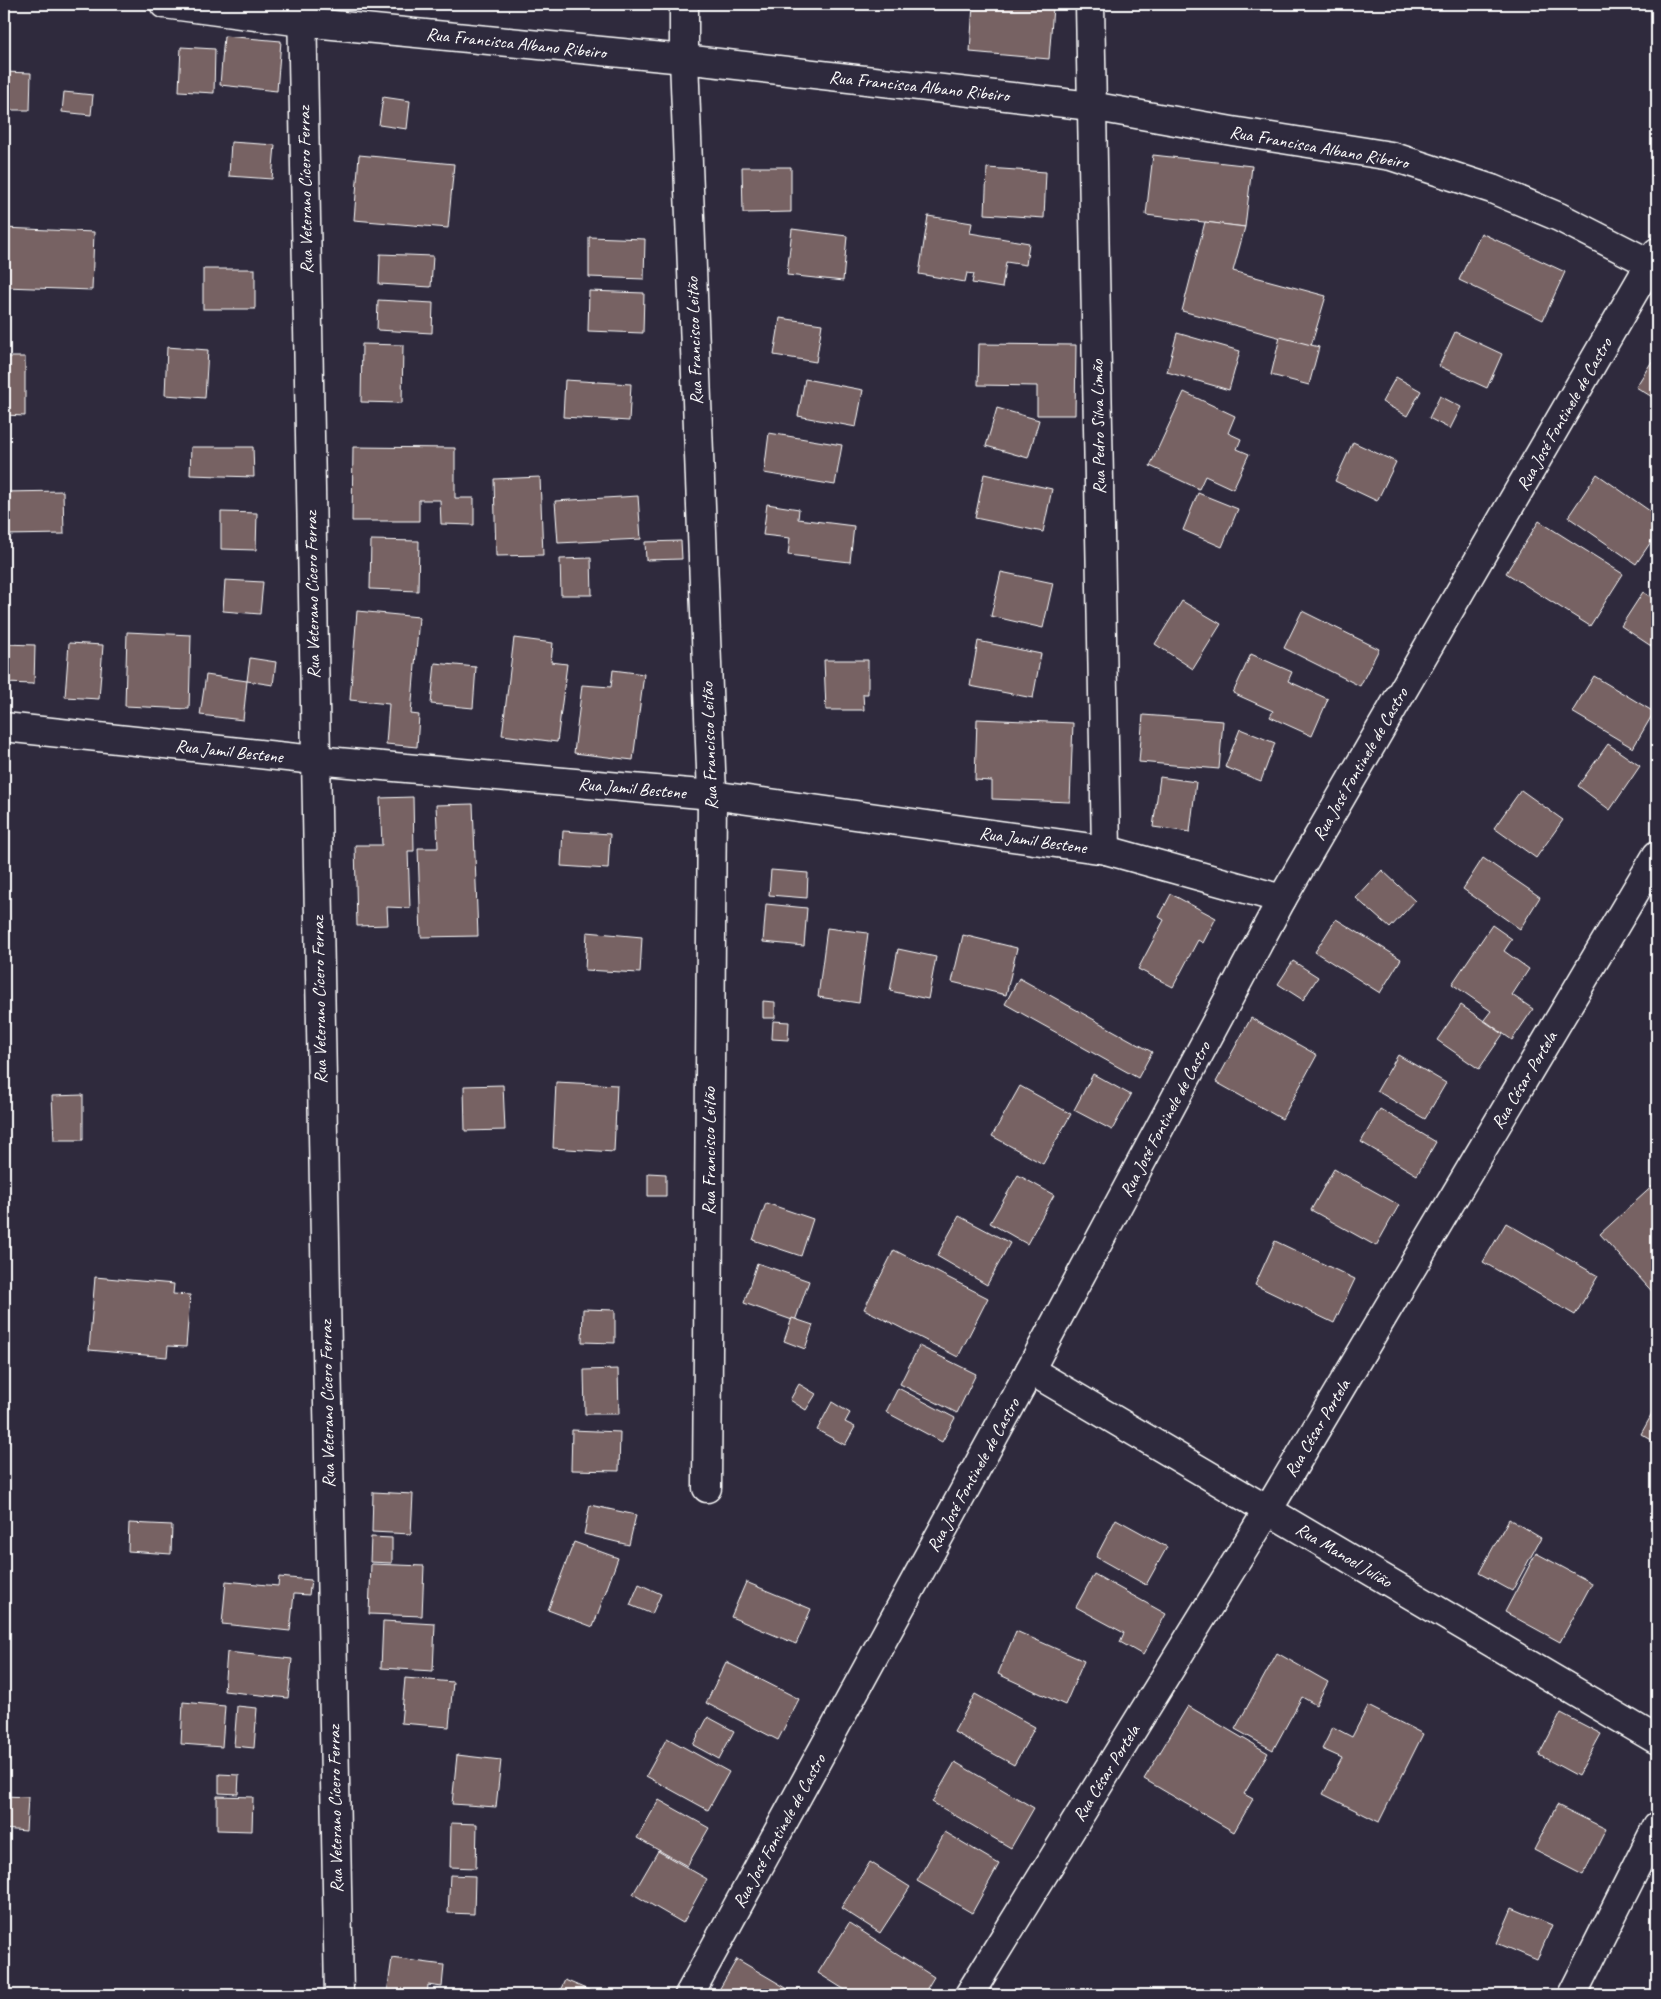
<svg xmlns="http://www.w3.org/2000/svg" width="1661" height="1999" font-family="Caveat,sans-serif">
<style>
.building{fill:#776264;stroke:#fff}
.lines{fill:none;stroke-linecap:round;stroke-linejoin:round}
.street-casing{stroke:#fff;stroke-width:31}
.secondary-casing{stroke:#fff;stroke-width:31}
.street{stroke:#2f2a3d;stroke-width:28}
.secondary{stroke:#2f2a3d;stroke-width:28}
.labels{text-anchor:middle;stroke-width:4;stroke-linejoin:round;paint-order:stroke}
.street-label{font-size:18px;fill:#fff;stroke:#2f2a3d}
</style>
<rect width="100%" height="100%" fill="#2f2a3d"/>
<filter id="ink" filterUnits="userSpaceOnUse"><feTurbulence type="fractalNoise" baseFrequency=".02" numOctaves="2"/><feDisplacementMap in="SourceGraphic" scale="10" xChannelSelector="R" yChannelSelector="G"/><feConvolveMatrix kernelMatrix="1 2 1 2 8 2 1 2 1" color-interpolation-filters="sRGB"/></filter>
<g filter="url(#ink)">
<g class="building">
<path d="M973,4H1014L1053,7L1049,59L970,52Z"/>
<path d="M224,36L281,41L277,91L220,85Z"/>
<path d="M181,47L215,49L214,93L179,91Z"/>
<path d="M4,72L31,73L30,110H4Z"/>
<path d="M64,92L93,95L91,115L62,112Z"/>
<path d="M383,97L410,101L407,129L379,125Z"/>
<path d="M231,142L275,145L272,179L229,176Z"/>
<path d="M359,155L454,164L448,228L354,220Z"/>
<path d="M1153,155L1252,166L1245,227L1146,215Z"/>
<path d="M742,167H791V212L743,213Z"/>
<path d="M987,168L1046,172L1044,218L985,214Z"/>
<path d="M928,216L972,223L970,233L1029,243L1026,265L1006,262L1002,288L972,283L974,274L967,273L965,282L919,274Z"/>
<path d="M1205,222L1245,227L1233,271L1326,296L1311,346L1182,311Z"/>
<path d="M4,228L94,232L92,290L4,287Z"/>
<path d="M792,229L847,236L843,281L787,275Z"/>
<path d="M1481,233L1565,272L1543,320L1459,280Z"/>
<path d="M589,237L645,239L644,279L589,277Z"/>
<path d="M380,254L433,256L431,287L379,284Z"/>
<rect x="203" y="269" width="52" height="40"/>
<path d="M589,291L644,293L643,333L588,331Z"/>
<path d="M378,300L433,303L432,333L377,330Z"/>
<path d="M780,318L822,324L816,362L774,355Z"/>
<path d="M1455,332L1502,354L1487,388L1439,366Z"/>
<path d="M1177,333L1240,351L1229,390L1167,372Z"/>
<path d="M1280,337L1319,347L1309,385L1271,375Z"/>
<path d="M362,344L403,345L402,403L361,402Z"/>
<path d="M979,344L1076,345L1075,415H1037V386L978,385Z"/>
<path d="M167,347L208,350L205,398L165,395Z"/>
<path d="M1657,353V400L1636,387Z"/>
<path d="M4,357H25V416L4,415Z"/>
<path d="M1396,377L1421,391L1407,416L1382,402Z"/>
<path d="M805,379L863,390L856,427L798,416Z"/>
<path d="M565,380L631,384L629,421L563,417Z"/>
<path d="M1184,392L1235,416L1228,433L1241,439L1237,449L1249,454L1233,489L1205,476L1199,489L1150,466Z"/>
<path d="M1440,396L1461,407L1450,429L1429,418Z"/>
<path d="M997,408L1039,420L1028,458L986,446Z"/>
<path d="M769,433L842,445L835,485L764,473Z"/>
<path d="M1353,442L1396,462L1377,501L1335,481Z"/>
<path d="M191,447H253L254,477L190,475Z"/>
<path d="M353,447L455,448V498H474V525L441,524L440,500H419V521H352Z"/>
<path d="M984,474L1052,489L1043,532L975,518Z"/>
<path d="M1597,474L1657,516V533L1636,564L1568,517Z"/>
<path d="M540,477L543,555L496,556L494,479Z"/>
<path d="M63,491L64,534L4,535V492Z"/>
<path d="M1198,493L1238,509L1222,547L1183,530Z"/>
<path d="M638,496L641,539L558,543L555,501Z"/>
<path d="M767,504L799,509L798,519L854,526L850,562L788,555L790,538L763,535Z"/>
<path d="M221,512L257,513L256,550L221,549Z"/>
<path d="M1539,521L1623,574L1590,626L1506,573Z"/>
<path d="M371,540L419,541L418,591L370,589Z"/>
<path d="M681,541L682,559L646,560L645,542Z"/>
<path d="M591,558L592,595H561L560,559Z"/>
<path d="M1001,572L1053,583L1043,628L991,616Z"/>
<path d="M225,580L263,582L260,614L223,611Z"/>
<path d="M1643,592L1657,601V650L1621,626Z"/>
<path d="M1182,601L1221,624L1193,669L1155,644Z"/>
<path d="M357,611L419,617L411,714L419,715L417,747L386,744L389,704L350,700Z"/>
<path d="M1302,611L1379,649L1360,686L1284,648Z"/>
<path d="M127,632L191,635L189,709L125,706Z"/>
<path d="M514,638L553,643L551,662L567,664L557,742L502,735Z"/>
<path d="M978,641L1041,654L1033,698L970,686Z"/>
<path d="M69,643L103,645L99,699L65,697Z"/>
<path d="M4,644L35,645L34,684L4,683Z"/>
<path d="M1251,654L1292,672L1288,681L1328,699L1312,736L1270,717L1273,711L1233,693Z"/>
<path d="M250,658L276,662L273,685L247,681Z"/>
<path d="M824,660H868V694H863L864,710H826Z"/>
<path d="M435,663L476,667L473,708L431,704Z"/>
<path d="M613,670L644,674L633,760L574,753L582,685L611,687Z"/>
<path d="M206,675L247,681L243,720L200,715Z"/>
<path d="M1594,676L1654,712L1633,748L1572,712Z"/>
<path d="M1143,715L1223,721L1219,769L1139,762Z"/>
<path d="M977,719L1073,723L1070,802L992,799V781L975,780Z"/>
<path d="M1240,729L1275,743L1261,781L1225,767Z"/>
<path d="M1608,744L1640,766L1610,810L1578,786Z"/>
<path d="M1160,777L1196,782L1190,832L1153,827Z"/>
<path d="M1521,790L1563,820L1536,858L1494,828Z"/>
<path d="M413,797L414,851H408L410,908L387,907L388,925L357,926L355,845H382L380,798Z"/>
<path d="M473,804L478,936L421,937L418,848H438L436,805Z"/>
<path d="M563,831L610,834L608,869L561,866Z"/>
<path d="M1483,858L1540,897L1520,929L1463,889Z"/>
<path d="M771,870L808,873L807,898L769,895Z"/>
<path d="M1382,870L1415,901L1390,928L1356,898Z"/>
<path d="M1171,894L1216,918L1203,943L1198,940L1173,987L1138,969L1164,920L1159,917Z"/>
<path d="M766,904L807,908L804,946L763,942Z"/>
<path d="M1336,919L1401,959L1380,993L1315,952Z"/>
<path d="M1492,925L1512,939L1504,951L1529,969L1512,995L1533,1009L1512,1040L1484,1020L1491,1011L1452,984Z"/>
<path d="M827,928L868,933L859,1003L818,997Z"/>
<path d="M587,932L642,937L640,973L585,970Z"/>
<path d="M963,935L1017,948L1006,995L952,982Z"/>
<path d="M898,949L936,957L928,999L890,991Z"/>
<path d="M1293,961L1318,977L1303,1000L1278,984Z"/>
<path d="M1019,978L1152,1052L1138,1078L1005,1004Z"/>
<path d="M763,1001L775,1002V1018H763Z"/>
<path d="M1461,1005L1503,1034L1479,1069L1437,1040Z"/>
<path d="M1251,1018L1317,1055L1282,1119L1216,1082Z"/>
<path d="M773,1021L789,1022L788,1040L772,1039Z"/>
<path d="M1398,1055L1446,1083L1425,1119L1377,1091Z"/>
<path d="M1093,1074L1131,1095L1112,1130L1074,1110Z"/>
<path d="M556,1082L617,1085L614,1152L553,1148Z"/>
<path d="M503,1085L505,1130L465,1131L464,1086Z"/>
<path d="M1020,1086L1071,1114L1043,1164L992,1136Z"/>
<path d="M83,1095V1140H54L52,1096Z"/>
<path d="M1380,1109L1436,1142L1417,1175L1361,1142Z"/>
<path d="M1334,1169L1399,1205L1376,1246L1311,1210Z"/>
<path d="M648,1173L666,1174V1196H648Z"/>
<path d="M1018,1175L1054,1195L1027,1244L990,1223Z"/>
<path d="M1657,1182V1297L1600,1234Z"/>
<path d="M766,1203L813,1219L801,1256L753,1240Z"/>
<path d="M959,1216L1010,1243L987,1285L937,1256Z"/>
<path d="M1506,1223L1598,1276L1575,1315L1483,1262Z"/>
<path d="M1275,1241L1355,1279L1334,1323L1255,1285Z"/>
<path d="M894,1250L988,1298L958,1357L864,1309Z"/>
<path d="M757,1263L809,1281L795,1321L744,1303Z"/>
<path d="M95,1277L174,1284L173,1294L190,1295L186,1347L168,1346L167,1357L89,1350Z"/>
<path d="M583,1309L615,1310V1343L582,1342Z"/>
<path d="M792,1318L813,1325L805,1349L784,1341Z"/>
<path d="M919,1346L976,1374L957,1413L900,1384Z"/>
<path d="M618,1369L619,1414H585L584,1370Z"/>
<path d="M799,1384L816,1394L806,1410L790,1400Z"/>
<path d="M898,1388L955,1418L942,1442L886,1412Z"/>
<path d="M832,1402L850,1413L845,1422L855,1427L845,1445L817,1430Z"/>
<path d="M1657,1405V1443L1641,1434Z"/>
<path d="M572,1430L620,1432L619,1471L571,1470Z"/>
<path d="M373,1492L413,1494L411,1534L372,1532Z"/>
<path d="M590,1505L636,1515L629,1545L584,1534Z"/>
<path d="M1116,1519L1167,1547L1146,1585L1096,1557Z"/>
<path d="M1509,1519L1541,1538L1512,1591L1479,1573Z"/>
<path d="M129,1523L172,1525L171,1554L128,1551Z"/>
<path d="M371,1537L392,1538V1563L370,1562Z"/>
<path d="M574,1542L618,1558L593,1627L548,1610Z"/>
<path d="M1536,1553L1592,1583L1560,1642L1505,1612Z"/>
<path d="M371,1564L424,1566L422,1616L369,1614Z"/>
<path d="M1094,1574L1166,1614L1143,1655L1120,1642L1124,1633L1076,1607Z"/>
<path d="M279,1577L311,1580L309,1595L294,1594L290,1631L222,1624L226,1581L278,1586Z"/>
<path d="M746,1582L811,1609L796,1644L731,1617Z"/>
<path d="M639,1584L661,1594L652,1614L630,1605Z"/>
<path d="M383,1621L435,1624L433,1671L381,1668Z"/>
<path d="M1016,1631L1084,1661L1065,1705L998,1674Z"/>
<path d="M227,1652L292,1659L288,1698L224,1691Z"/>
<path d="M1277,1653L1328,1682L1316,1705L1302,1697L1273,1750L1235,1729Z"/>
<path d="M726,1662L799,1699L778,1740L706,1703Z"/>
<path d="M405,1678L453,1682L449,1727L401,1723Z"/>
<path d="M975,1694L1035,1727L1014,1765L954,1732Z"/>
<path d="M183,1702L225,1706L222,1747L181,1744Z"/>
<path d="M237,1706L257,1708L254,1748L234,1746Z"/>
<path d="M1188,1706L1268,1753L1244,1794L1253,1799L1234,1832L1144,1779Z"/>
<path d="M1368,1706L1423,1734L1379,1822L1323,1794L1342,1758L1322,1749L1333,1727L1352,1737Z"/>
<path d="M1561,1713L1601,1734L1578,1776L1539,1755Z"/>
<path d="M708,1717L734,1731L719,1759L693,1745Z"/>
<path d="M667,1738L729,1772L708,1810L646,1776Z"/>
<path d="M457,1755L501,1760L496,1807L452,1804Z"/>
<path d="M955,1762L1034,1808L1011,1848L932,1802Z"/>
<path d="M219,1774L239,1775L238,1794L219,1793Z"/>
<path d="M4,1796L28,1797L26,1831L4,1829Z"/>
<path d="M217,1796L253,1797L252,1831L217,1830Z"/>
<path d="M659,1800L709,1828L687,1866L637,1838Z"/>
<path d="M1557,1805L1606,1829L1583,1875L1534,1850Z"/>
<path d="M451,1823L477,1824L476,1868L450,1867Z"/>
<path d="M945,1832L999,1864L972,1913L917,1881Z"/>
<path d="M658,1851L707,1879L683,1923L633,1894Z"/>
<path d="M870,1862L910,1887L880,1933L841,1908Z"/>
<path d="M450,1875L475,1876L474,1914L448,1913Z"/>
<path d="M1512,1908L1552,1925L1537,1960L1497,1943Z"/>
<path d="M849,1923L934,1977L923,1995H853L818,1973Z"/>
<path d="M392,1958L444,1965L442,1987L428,1985L427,1995L387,1994Z"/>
<path d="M737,1959L798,1995H716Z"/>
<path d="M565,1980L600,1995H558Z"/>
</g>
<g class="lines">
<g class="street-casing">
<g id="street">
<path d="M164,4L302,22L684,59L1091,106L1232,131L1391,156L1492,189L1559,217L1657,267"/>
<path d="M684,4V59L712,795L707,1488"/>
<path d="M1090,4L1106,850"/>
<path d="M4,727L315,760L712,795L1106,850L1282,899"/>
<path d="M1030,1370L1657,1740"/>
<path d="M689,1995L1030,1370L1282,899L1657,252"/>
<path d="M969,1995L1268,1510L1657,855"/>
<path d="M1572,1995L1657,1826"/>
</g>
</g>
<g class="secondary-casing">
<path id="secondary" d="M302,4L339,1995"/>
</g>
<use href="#street" class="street"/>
<use href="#secondary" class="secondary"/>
</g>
</g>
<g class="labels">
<g class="street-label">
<text transform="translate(516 43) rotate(6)" y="6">Rua Francisca Albano Ribeiro</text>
<text transform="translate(919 86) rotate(6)" y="6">Rua Francisca Albano Ribeiro</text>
<text transform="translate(1319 147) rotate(10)" y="6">Rua Francisca Albano Ribeiro</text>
<text transform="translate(305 190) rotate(-91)" y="6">Rua Veterano Cícero Ferraz</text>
<text transform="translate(694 341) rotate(-92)" y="6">Rua Francisco Leitão</text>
<text transform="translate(1564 414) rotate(-60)" y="6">Rua José Fontinele de Castro</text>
<text transform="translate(1098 427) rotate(-91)" y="6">Rua Pedro Silva Limão</text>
<text transform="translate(312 595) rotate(-91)" y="6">Rua Veterano Cícero Ferraz</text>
<text transform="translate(709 746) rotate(-92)" y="6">Rua Francisco Leitão</text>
<text transform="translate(229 751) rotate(6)" y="6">Rua Jamil Bestene</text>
<text transform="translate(1360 764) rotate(-60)" y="6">Rua José Fontinele de Castro</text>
<text transform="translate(632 788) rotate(5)" y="6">Rua Jamil Bestene</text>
<text transform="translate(1033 840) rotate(8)" y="6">Rua Jamil Bestene</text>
<text transform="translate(319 1000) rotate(-91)" y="6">Rua Veterano Cícero Ferraz</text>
<text transform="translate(1524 1080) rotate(-59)" y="6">Rua César Portela</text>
<text transform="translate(1165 1119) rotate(-62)" y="6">Rua José Fontinele de Castro</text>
<text transform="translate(709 1151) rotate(-90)" y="6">Rua Francisco Leitão</text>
<text transform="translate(327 1404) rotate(-91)" y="6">Rua Veterano Cícero Ferraz</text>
<text transform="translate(1317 1428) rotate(-59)" y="6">Rua César Portela</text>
<text transform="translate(973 1475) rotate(-61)" y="6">Rua José Fontinele de Castro</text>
<text transform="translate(1344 1555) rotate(31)" y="6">Rua Manoel Julião</text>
<text transform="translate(1106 1773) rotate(-58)" y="6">Rua César Portela</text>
<text transform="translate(335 1809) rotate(-91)" y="6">Rua Veterano Cícero Ferraz</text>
<text transform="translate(779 1831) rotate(-61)" y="6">Rua José Fontinele de Castro</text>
</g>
</g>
<rect width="1661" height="1999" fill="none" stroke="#2f2a3d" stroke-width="20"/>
<rect x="10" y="10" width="1641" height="1979" fill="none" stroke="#fff" stroke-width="2" filter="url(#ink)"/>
</svg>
